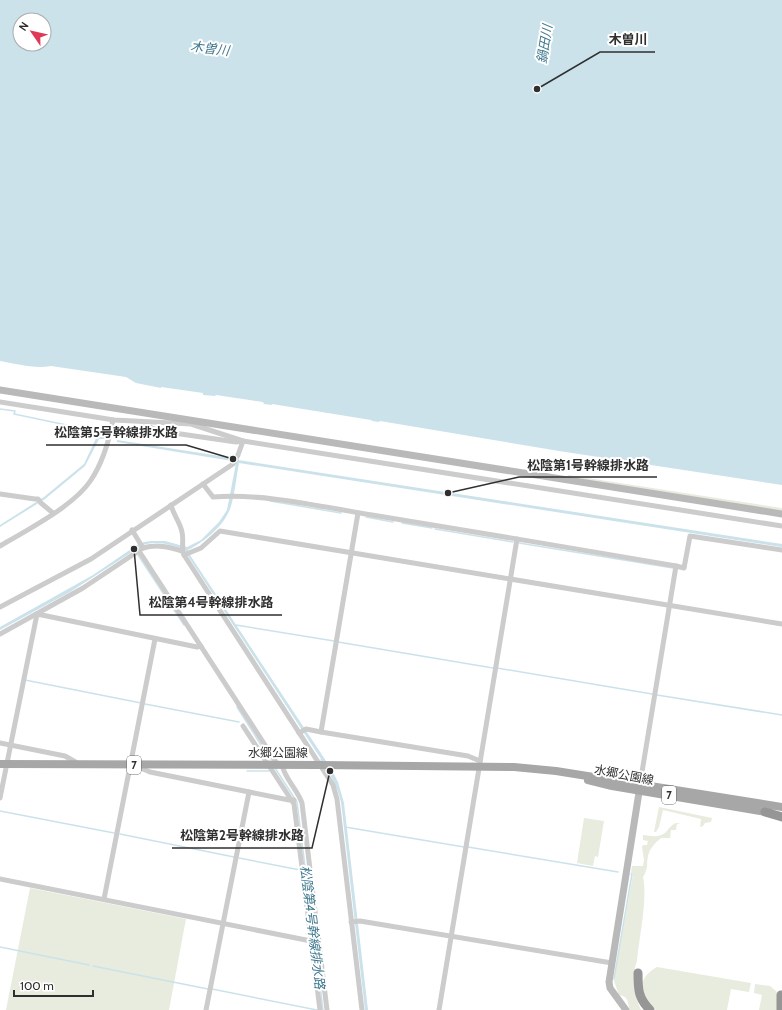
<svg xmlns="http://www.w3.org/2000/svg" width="782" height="1010" font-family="Cabin,'Noto Sans JP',sans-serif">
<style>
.green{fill:#e7ecde}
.water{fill:#cbe2eb;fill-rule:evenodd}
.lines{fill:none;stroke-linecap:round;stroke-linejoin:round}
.stream{stroke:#cbe2eb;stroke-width:1.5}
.street{stroke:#ccc;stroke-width:5}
.secondary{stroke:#b9b9b9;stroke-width:7}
.primary{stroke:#a7a7a7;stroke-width:8}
.highway{stroke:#969696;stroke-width:9}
.labels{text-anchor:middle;stroke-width:4;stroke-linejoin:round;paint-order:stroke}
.shield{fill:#fff;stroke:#6d6d6d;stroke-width:1}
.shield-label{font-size:11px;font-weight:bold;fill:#2f2f2f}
.street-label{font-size:12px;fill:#2f2f2f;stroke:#fff}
.water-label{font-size:13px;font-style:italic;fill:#40798e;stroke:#fff}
.leader{fill:none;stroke:#2f2f2f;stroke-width:1.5}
.callout-dot{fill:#2f2f2f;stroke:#fff;stroke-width:1.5}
.callout-label{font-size:13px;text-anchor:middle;font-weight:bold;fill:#2f2f2f;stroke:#fff;stroke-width:4;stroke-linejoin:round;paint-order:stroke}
</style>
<rect width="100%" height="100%" fill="#fff"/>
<g class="green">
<path d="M568,475L782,508V511L568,477Z"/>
<path d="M659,807L712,818L711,822L705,823L703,826L700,827L701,819L663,810L659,827L656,832H654Z"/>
<path d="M584,818L604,821L598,857L595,856L593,866L577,863Z"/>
<path d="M676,823H681L677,824L676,830H671L670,838H661C656,842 649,849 648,856C646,866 649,867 643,877C648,899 639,938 637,961C631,977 634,995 641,1010H630C627,1001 629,997 619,995L614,981L633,874L631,873L632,866H643L644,860L642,847L643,845H647L648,841L643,840V835C651,836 660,838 666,832C669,829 671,825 676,823Z"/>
<path d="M30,888L186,919L169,1010H6Z"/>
<path d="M657,967L751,983L749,992L731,989L727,1010H656C640,995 635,979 657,967Z"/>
<path d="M755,984L770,986L777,992L778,1010H759L762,995L754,993Z"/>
</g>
<g class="water">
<path d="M0,0H782V485L559,451L380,421L379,422L372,421L371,420L272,404V405L264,404L263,402L216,395L215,396L203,395V393L161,387V388L136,383L126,377L51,366C34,369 18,364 0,361ZM20,20H44V44H20Z"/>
<path d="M100,430L104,436H106L105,439H99L85,466L45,499L0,527V525L44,497L84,464Z"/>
<path d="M117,440L233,458L238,460L782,544V547L239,463C236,478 235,495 230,509C223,527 204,542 188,550L190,555L332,770L338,782L344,803L368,1010H365L341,802C337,785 330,774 320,760L321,759L188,556L185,550C172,545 157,540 143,545L70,592L0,630V627L93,575L137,545L144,542L151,541H165L187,547L201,540L219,522L227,510L236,463L232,461L117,442Z"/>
</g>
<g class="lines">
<g class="stream">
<path d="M0,409L15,411L14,414L100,432"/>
<path d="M270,501L341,513"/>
<path d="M366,517L393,522"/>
<path d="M402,523L432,528"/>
<path d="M435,529L513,542"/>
<path d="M519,543L673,568"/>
<path d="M138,555L184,625"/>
<path d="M236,625L334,641"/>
<path d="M338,642L493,668"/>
<path d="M497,668L652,694"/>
<path d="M25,680L141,703"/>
<path d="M657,695L782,715"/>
<path d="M145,704L239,722"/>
<path d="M237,707L271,761"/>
<path d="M275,768L297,802L314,939"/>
<path d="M247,771H269"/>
<path d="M0,811L114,833"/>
<path d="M345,827L464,847"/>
<path d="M120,834L234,857"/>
<path d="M468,847L618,872"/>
<path d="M239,858L300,870"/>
<path d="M315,942L323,1010"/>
<path d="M0,947L89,965"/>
<path d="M93,966L208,989"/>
<path d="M614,979L632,874H631"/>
<path d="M212,989L317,1010"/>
</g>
<g class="street">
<path d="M0,402L114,420L191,424L243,441L238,455L233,464L91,559L0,607"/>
<path d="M144,423L152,428L160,431L236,442L243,441L782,526"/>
<path d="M203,484L213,497C264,493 322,507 372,515C473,531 575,549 676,566L640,784"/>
<path d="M0,494L35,499H38L41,503L53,513"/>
<path d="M171,505C173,514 180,522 182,532C184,540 181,548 184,555L333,785L337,799L362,1010"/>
<path d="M132,530L143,548"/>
<path d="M0,546C27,530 74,506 91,480C103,462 109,441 113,420"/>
<path d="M139,551L278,765"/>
<path d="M184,555L201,548L220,531L782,624"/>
<path d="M676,566L684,568L690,536L782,550"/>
<path d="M0,634L83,588L143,548C157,544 169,547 182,551"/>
<path d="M243,726L294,804L320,1010"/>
<path d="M321,732L358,513"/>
<path d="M299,733L306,729L321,732L468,756L480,761"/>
<path d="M0,743L65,756L79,764"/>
<path d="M142,765L143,769L150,772L289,800H294"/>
<path d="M282,765C285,779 297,789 302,803L327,1010"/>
<path d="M0,798L37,614L197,647L201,646"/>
<path d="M0,879L311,941L319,940"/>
<path d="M104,899L155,639"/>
<path d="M351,922L360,921L612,963"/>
<path d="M206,1010L249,792"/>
<path d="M439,1010L517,539"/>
</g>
<g class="secondary">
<path d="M0,390L782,514"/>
<path d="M626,1010L610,988L609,982L640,786"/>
</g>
<g class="primary">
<path d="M0,764L319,765L514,767L556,771L782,807"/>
<path d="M588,780L612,786L771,813"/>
</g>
<g class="highway">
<path d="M765,812L782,817"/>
<path d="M638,973C638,989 638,998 650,1010"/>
<path d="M781,995V1010"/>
</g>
</g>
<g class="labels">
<g class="shield">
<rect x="127" y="756" width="14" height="18" rx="3"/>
<rect x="662" y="786" width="14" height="18" rx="3"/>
</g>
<g class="shield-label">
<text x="134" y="769">7</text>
<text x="669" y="799">7</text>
</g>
<g class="street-label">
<text x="278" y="757">水郷公園線</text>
<text transform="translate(624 775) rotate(11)" y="4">水郷公園線</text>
</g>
<g class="water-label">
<text transform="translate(544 44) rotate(-81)" y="5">鍋田川</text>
<text transform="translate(210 48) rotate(7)" y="5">木曽川</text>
<text transform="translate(313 927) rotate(83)" y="5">松陰第4号幹線排水路</text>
</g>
</g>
<path class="leader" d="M537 89L600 52H655M233 459L186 445H46M448 493L519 477H657M134 549L140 615H282M330 771L312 848H172"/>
<g class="callout-dot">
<circle cx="537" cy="89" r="4"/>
<circle cx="233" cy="459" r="4"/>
<circle cx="448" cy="493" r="4"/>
<circle cx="134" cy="549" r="4"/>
<circle cx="330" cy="771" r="4"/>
</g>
<g class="callout-label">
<text x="628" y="44">木曽川</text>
<text x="116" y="437">松陰第5号幹線排水路</text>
<text x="588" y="470">松陰第1号幹線排水路</text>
<text x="211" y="607">松陰第4号幹線排水路</text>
<text x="242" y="840">松陰第2号幹線排水路</text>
</g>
<g transform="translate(32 32) rotate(304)"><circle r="19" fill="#ffffff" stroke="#acacac"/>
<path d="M0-3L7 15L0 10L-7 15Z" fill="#de3957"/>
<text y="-6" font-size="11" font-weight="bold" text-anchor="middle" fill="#2f2f2f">N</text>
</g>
<path d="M14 990v6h79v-6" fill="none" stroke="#2f2f2f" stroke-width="2"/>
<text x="20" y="990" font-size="12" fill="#2f2f2f" stroke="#ffffff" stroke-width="3" paint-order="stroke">100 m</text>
</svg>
